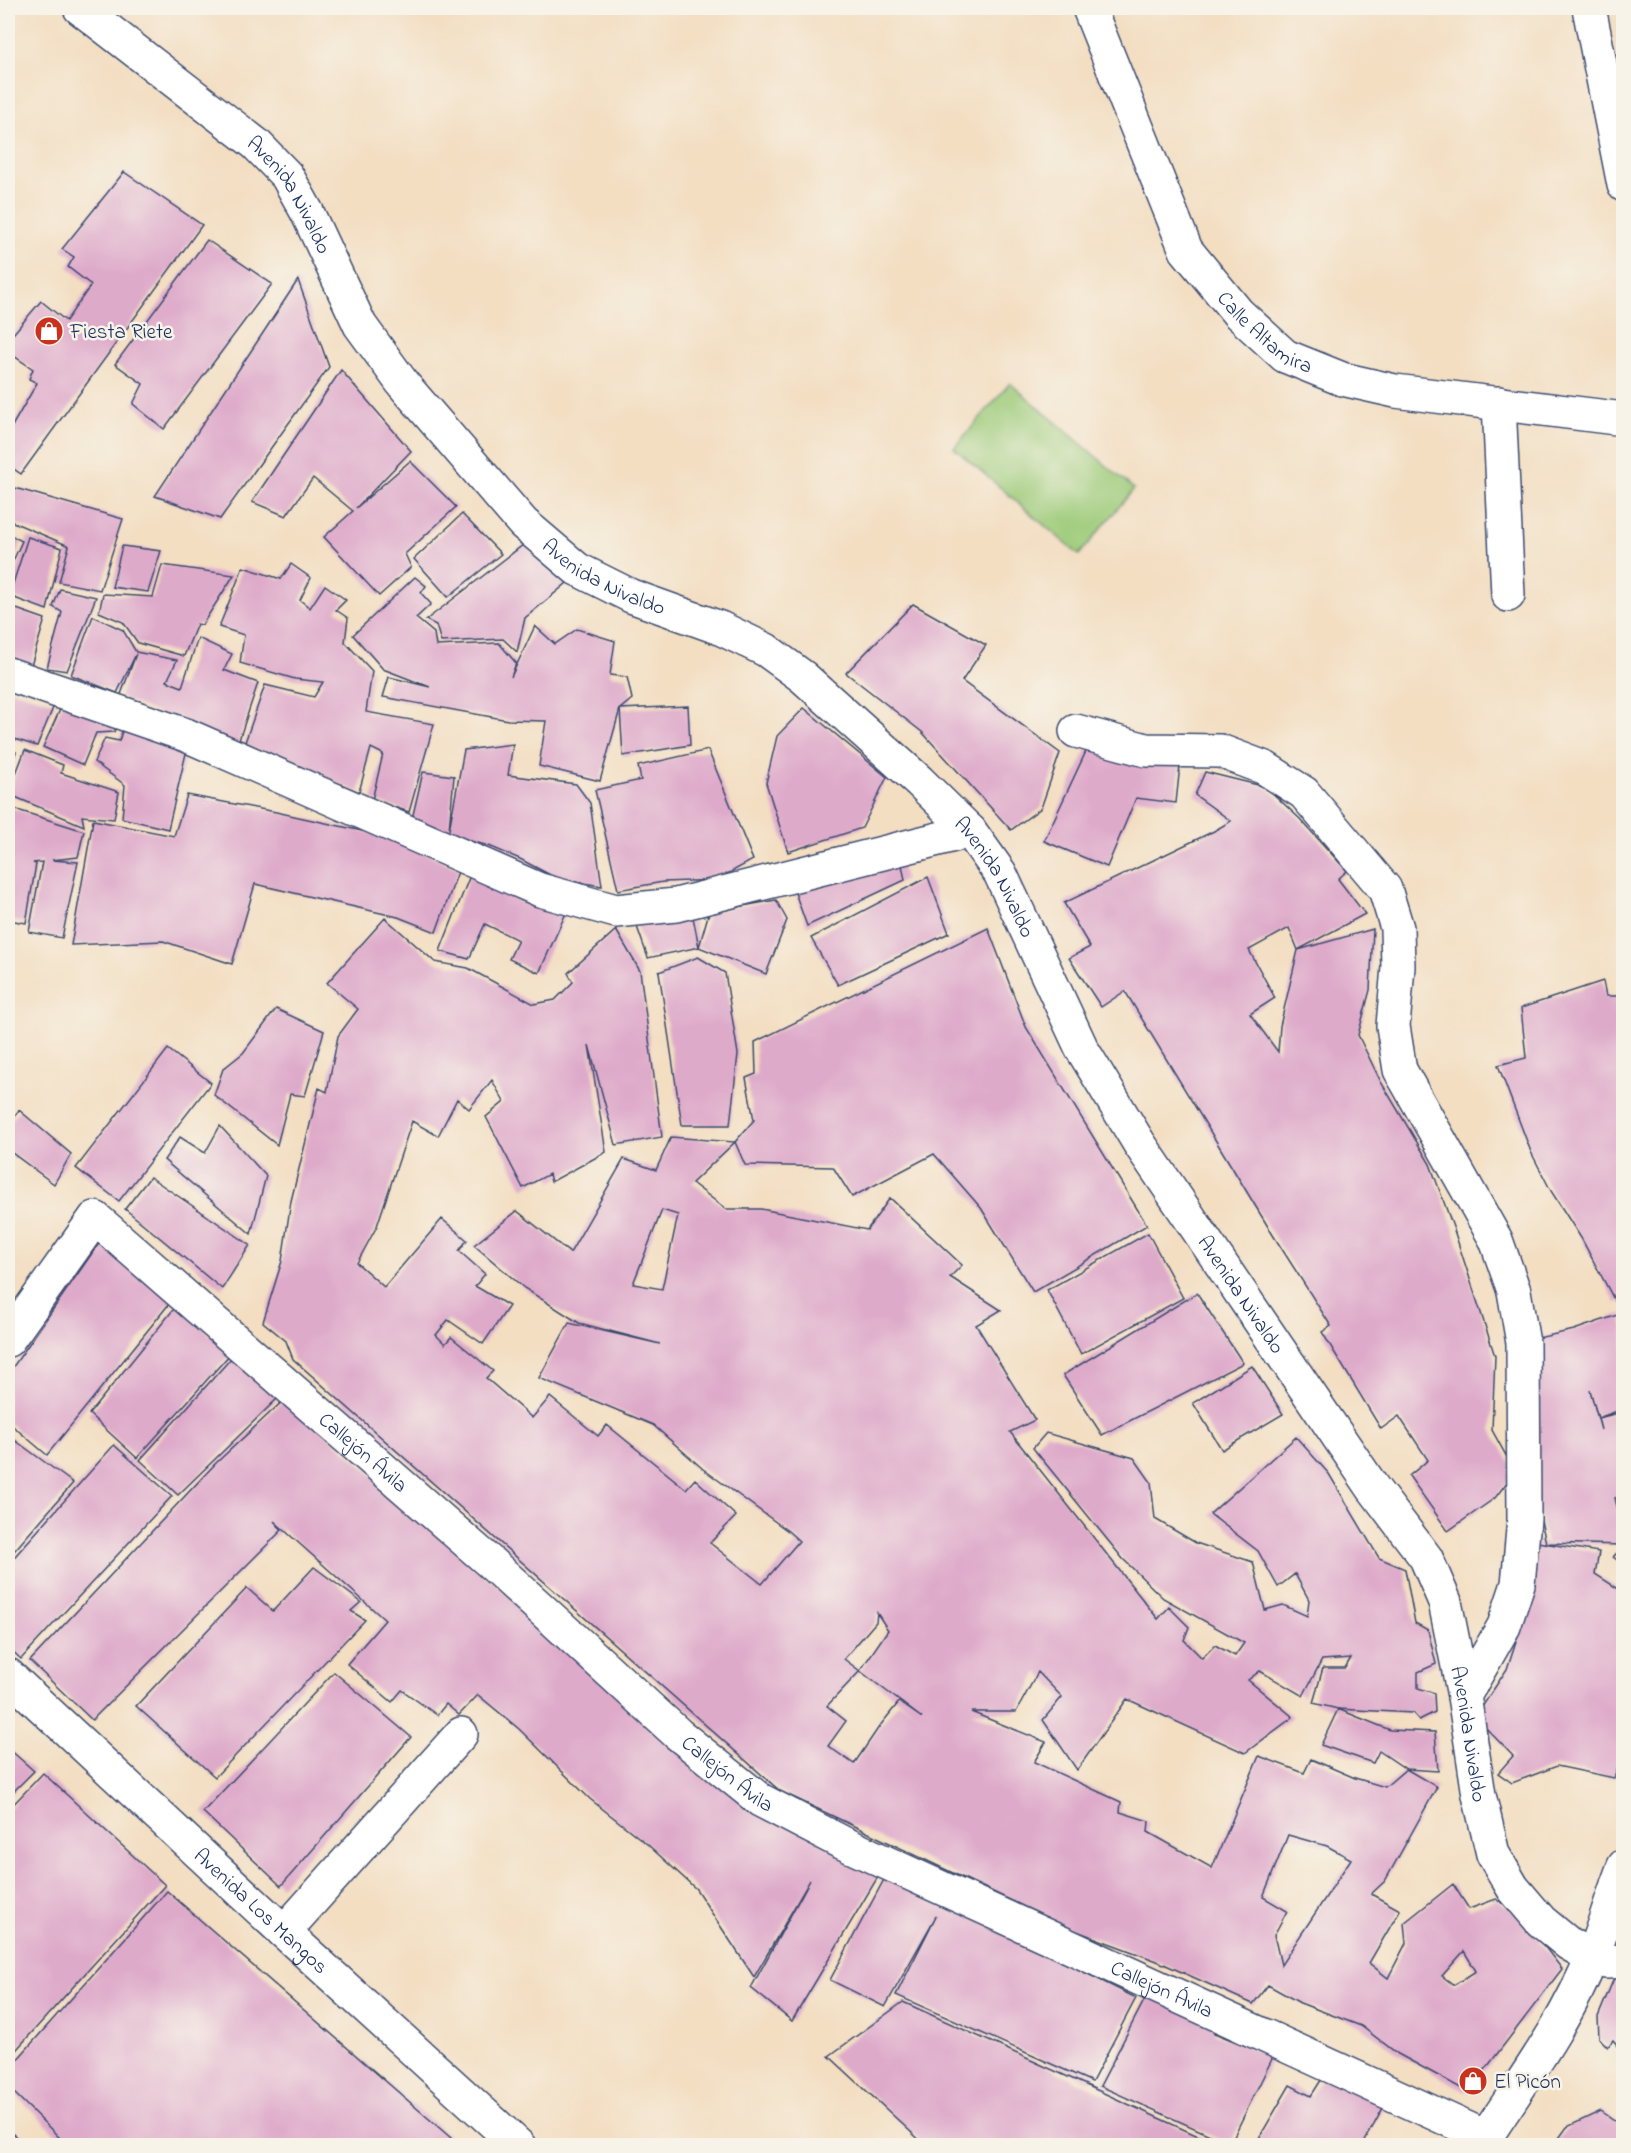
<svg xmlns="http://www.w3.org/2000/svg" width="1631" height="2153" font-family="'Indie Flower',sans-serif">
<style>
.green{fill:#9cca78;stroke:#5c7c6b;stroke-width:1.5}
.building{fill:#deaaca;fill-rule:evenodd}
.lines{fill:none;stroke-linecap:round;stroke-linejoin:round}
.minor-casing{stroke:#3b496d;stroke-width:36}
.minor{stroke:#fff;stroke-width:33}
.labels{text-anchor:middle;stroke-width:5;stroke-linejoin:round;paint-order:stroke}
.street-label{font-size:21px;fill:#1b2f5e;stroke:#f7f3e8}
.poi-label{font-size:21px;fill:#1b2f5e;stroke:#f7f3e8;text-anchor:start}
</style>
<rect width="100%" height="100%" fill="#f7f3e8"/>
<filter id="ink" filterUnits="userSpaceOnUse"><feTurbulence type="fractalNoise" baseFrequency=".0167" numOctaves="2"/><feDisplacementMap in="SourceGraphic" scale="12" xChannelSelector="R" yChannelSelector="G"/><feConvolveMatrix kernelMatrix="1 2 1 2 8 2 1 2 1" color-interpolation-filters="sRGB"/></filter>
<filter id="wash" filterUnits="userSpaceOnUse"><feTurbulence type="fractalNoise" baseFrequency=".008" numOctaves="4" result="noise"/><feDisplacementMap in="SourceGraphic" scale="24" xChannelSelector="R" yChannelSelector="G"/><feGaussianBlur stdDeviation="1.35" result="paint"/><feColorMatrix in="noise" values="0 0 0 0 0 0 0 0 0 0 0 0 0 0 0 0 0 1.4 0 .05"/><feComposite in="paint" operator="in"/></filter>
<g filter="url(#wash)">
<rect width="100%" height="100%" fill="#f3dec2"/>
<path class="green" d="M1010,383L1134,489L1079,555L954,448Z"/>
<g id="blocks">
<g class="building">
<path d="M124,172L202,225L21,474L8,465V433L37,383L29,379L33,369L8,352V340L41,301L66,321L91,285L68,267L74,257L62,249Z"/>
<path d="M207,240L272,284L164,429L133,404L143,384L115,364Z"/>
<path d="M298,280L329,367L220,519L155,496Z"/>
<path d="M341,370L411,451L356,508L410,461L456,507L405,554L411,567L379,596L324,537L353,511L313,478L286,516L252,502Z"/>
<path d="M8,486L123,519L100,590L59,582L69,546L8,520Z"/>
<path d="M462,514L501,554L448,597L414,559Z"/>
<path d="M8,534L22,541L8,572Z"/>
<path d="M28,537L62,548L47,610L9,596Z"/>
<path d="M523,545L573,578L525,618L517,652L503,639L441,642L436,625L426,620Z"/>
<path d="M122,546L161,551L148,592L112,587Z"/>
<path d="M291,564L311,578L300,600L310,608L325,585L346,600L336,610L348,618L345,642L372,671L366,712L434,724L409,812L372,800L383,754L371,748L359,792L244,745L265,685L314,697L323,682L295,679L240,663L244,635L219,627L243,567L281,579Z"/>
<path d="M162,565L234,575L202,625L197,624L184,656L138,643L123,622L99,612L103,594L153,597Z"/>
<path d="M415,577L426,586L421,593L431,604L416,618L434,633L436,646L499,643L516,663L511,677L535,626L555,644L577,629L615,641L610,675L627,677L632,699L620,709L600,781L539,766L546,721L508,720L383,697L389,677L430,687L383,669L353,635Z"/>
<path d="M60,589L96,597L67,671L47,668L62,612L53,607Z"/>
<path d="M913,604L986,645L962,681L1060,753L1041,808L1011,830L922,732L846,673Z"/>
<path d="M8,606L45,619L30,669L8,661Z"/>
<path d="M93,616L123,630L136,652L177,660L167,681L182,687L198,638L232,654L224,670L258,683L237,746L120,697L136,654L117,693L71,675Z"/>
<path d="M8,689L55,703L37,746L8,737Z"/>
<path d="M63,703L117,723L114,732L96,733L83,765L43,747Z"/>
<path d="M688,706L690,745L623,756L620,709Z"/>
<path d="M804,708L887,777L862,828L788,852L766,783L777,736Z"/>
<path d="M124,725L188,745L168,829L122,818L125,785L94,762L105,738L119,741Z"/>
<path d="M513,744L508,775L576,784L590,803L602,886L558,879L520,859L489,846L448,835L412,819L423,772L454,776L449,830L464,750Z"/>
<path d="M1089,745L1180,765L1176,803L1136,798L1107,867L1044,841Z"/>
<path d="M8,750L16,752L8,773Z"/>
<path d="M25,750L63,765L61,773L119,792L114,819L82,816L84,826L8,794Z"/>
<path d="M708,750L753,860L716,880L663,882L618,890L595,790L641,780L638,766Z"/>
<path d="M1205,772L1266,787L1300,819L1347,871L1338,879L1365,914L1298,950L1289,928L1249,950L1275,998L1250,1014L1278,1052L1280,1026L1298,950L1373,929L1370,990L1358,1035L1381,1082L1430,1164L1453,1227L1495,1356L1492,1430L1515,1472L1495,1498L1448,1531L1409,1476L1428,1460L1399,1416L1381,1429L1322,1332L1331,1326L1273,1235L1125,991L1101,1007L1069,958L1090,947L1064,903L1214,831L1231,821L1195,795Z"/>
<path d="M187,795L276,812L394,838L459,869L436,932L398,917L255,884L232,964L163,941L71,945L93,820L174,836Z"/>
<path d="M8,807L84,831L78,857L52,860L78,862L62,938L29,932L42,862L33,863L36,864L26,923L8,920Z"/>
<path d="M901,860L905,880L807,926L793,887Z"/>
<path d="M471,873L566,913L539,973L509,959L518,940L485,924L469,959L440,951Z"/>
<path d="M928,877L949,933L838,985L811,938Z"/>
<path d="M776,900L787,920L766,974L699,947L648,958L635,921L692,912L699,947L709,912Z"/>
<path d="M385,918L435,962L468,968L534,1004L555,1000L573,982L568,973L616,930L640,971L662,1137L616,1145L589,1045L606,1152L551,1182L549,1174L523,1188L486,1117L504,1102L492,1080L469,1109L457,1099L438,1136L412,1121L377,1226L357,1263L384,1287L442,1219L467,1240L459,1251L485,1274L475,1286L509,1306L483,1344L448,1320L436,1335L445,1344L451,1337L493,1371L486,1378L532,1418L550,1397L598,1436L607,1425L686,1489L695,1479L736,1516L710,1543L762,1584L799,1541L788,1531L703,1469L653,1425L539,1378L569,1323L660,1344L579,1323L524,1288L474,1245L517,1211L570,1253L624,1159L656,1170L671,1137L735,1142L692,1183L726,1209H761L867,1230L890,1198L962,1265L950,1277L1001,1310L976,1325L1035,1420L1010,1432L1158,1619L1169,1607L1189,1627L1184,1640L1202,1658L1215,1645L1235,1656L1244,1643L1163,1598L1123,1559L1033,1448L1046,1433L1134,1458L1151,1482L1155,1519L1196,1543L1253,1562L1265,1610L1283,1605L1307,1616L1309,1600L1295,1574L1278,1587L1258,1551L1210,1514L1296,1437L1329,1474L1379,1558L1405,1569L1415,1623L1428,1630L1436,1664L1418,1672V1688L1434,1693L1435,1712L1419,1720L1413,1713L1338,1709L1390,1730L1435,1732L1438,1771L1406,1769L1379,1751L1373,1763L1321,1745L1338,1709L1313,1703L1323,1668H1345L1351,1658L1322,1660L1303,1696L1260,1671L1248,1680L1293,1717L1245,1753L1127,1699L1077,1770L1043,1720L1062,1697L1038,1672L1016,1712H971L1046,1742L1034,1762L1121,1802L1120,1812L1149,1821L1148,1832L1212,1868L1259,1756L1304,1773L1311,1759L1355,1778L1385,1787L1406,1769L1437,1787L1385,1881L1371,1894L1400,1910L1369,1963L1388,1978L1406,1943L1404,1923L1453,1884L1469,1909L1496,1899L1520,1915L1562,1969L1468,2092L1398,2054L1361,2026L1300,2003L1268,1985L1253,2004L1157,1961L1071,1929L780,1791L293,1359L286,1341L263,1322L282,1261L291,1201L319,1088L327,1092L338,1036L358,1009L327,983ZM662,1210L678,1215L662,1289L633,1284ZM877,1613L888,1630L860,1671L844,1659L876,1622ZM860,1671L922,1718L899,1702L879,1727L854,1764L828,1746L846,1721L827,1706ZM1288,1835L1327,1846L1351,1859L1281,1965L1274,1935L1287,1911L1263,1897ZM1464,1951L1476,1971L1454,1985L1442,1976Z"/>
<path d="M988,928L1026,1027L1147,1225L1033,1292L981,1208L934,1154L852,1197L833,1167L745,1165L735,1142L754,1120L746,1078L756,1074L755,1042Z"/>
<path d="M698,957L725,973L738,1054L730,1125H682L659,972Z"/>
<path d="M1603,981L1606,996H1623V1300L1616,1303L1581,1238L1551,1191L1531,1152L1498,1065L1526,1058L1521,1008Z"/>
<path d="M276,1009L324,1031L305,1096L290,1094L277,1145L214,1095L223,1069L243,1053Z"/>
<path d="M168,1049L211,1083L119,1201L76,1168Z"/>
<path d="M19,1110L71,1154L54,1184L8,1150V1125Z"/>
<path d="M220,1126L266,1176L251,1234L164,1160L180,1137L205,1153Z"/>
<path d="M150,1177L250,1245L222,1289L125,1209Z"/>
<path d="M1148,1233L1183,1298L1081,1354L1047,1290Z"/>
<path d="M102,1239L173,1299L47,1455L8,1422V1374Z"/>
<path d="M1197,1293L1243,1363L1102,1435L1063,1375Z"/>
<path d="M177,1305L231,1353L137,1458L89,1414Z"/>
<path d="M1623,1313V1409L1598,1418L1623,1412V1495L1615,1498L1623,1533V1545L1546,1543L1524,1444L1533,1339L1574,1330ZM1590,1390L1598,1418L1601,1430Z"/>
<path d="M234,1355L282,1394L178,1495L140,1460Z"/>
<path d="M1252,1366L1283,1414L1222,1450L1193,1403Z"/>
<path d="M286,1398L491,1581L882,1870L792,2021L751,1988L810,1880L754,1977L696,1889L647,1844L590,1799L519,1729L478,1695L459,1715L446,1704L437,1715L402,1690L392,1702L347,1664L385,1620L274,1521L282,1530L92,1720L30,1661L216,1463Z"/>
<path d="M8,1435L73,1483L8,1558Z"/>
<path d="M114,1445L172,1496L21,1659L8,1647V1564Z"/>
<path d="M1531,1541L1599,1552L1595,1574L1620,1590L1623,1587V1755L1614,1778L1557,1766L1512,1783L1498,1773L1513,1756L1483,1725L1480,1710L1507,1669L1518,1635Z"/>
<path d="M1623,1547V1564L1613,1557Z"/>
<path d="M314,1567L361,1602L351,1611L365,1620L215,1777L136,1706L247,1588L273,1611Z"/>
<path d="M334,1672L411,1737L281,1886L203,1812Z"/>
<path d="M8,1748L34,1771L8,1797Z"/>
<path d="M43,1773L165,1885L8,2059V1810Z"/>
<path d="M887,1874L1136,1998L1092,2082L896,1995L936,1916L885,2007L830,1980Z"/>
<path d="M167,1891L451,2138L444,2145H67L8,2087V2070Z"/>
<path d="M1617,1971H1623V2052L1613,2040L1608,2047L1599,2038L1598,2017Z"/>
<path d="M1147,1995L1218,2027L1214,2033L1273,2057L1230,2144L1100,2086Z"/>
<path d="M903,2002L1218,2145H925L829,2056Z"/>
<path d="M1323,2077L1384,2106L1363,2145H1255L1290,2085L1311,2096Z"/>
<path d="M1601,2111L1623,2126V2145H1554L1567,2127Z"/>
<path d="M8,2130L26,2145H8Z"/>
</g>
</g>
</g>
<g filter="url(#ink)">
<use href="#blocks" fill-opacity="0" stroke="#3b496d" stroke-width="1.5"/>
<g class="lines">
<g class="minor-casing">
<g id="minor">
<path id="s1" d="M80,8L256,144L287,176L307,212L360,325L403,384L523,523L577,569L631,596L720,628L766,650L803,677L919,781L970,831L1000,873L1082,1049L1139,1143L1373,1488L1426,1558L1445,1602L1464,1696L1479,1795L1493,1854L1513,1888L1541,1921L1569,1944L1592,1957L1606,1962L1624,1961"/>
<path id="s2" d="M1089,8L1186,250L1238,313L1285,356L1342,379L1395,391L1624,419"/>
<path d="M1589,8L1624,185"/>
<path d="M1499,403L1508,595"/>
<path d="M8,674L186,735L540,890L616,911L676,905L970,831"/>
<path d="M1076,731L1146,750L1220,751L1265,768L1304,793L1385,889L1397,928L1398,967L1393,1026L1400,1070L1496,1240L1514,1291L1523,1343L1524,1519L1518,1584L1504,1626L1464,1696"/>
<path id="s3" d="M8,1340L95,1218L491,1563L678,1734L760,1800L841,1842L1486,2137"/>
<path id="s4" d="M8,1675L284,1932L519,2146"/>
<path d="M284,1932L461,1734"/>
<path d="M1480,2146C1520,2084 1565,2025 1592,1957C1604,1927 1612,1896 1624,1866"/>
</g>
</g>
<use href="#minor" class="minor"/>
</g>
</g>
<defs>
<g id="shop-disc" transform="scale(1.5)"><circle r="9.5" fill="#c8321e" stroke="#f7f3e8"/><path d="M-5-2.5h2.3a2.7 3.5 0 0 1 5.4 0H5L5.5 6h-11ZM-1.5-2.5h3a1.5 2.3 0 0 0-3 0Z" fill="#fff"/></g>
</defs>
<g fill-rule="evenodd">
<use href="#shop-disc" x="49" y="331"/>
<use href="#shop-disc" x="1473" y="2081"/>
</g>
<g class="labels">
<g class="street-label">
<text dy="7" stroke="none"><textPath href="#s1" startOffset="284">Avenida Nivaldo</textPath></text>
<text dy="7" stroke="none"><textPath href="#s2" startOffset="376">Calle Altamira</textPath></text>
<text dy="7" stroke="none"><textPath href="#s1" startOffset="788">Avenida Nivaldo</textPath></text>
<text dy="7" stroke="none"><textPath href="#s1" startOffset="1292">Avenida Nivaldo</textPath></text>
<text dy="7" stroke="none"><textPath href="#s1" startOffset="1778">Avenida Nivaldo</textPath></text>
<text dy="7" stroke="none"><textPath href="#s3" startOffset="506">Callejón Ávila</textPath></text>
<text dy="7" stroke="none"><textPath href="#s1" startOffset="2282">Avenida Nivaldo</textPath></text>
<text dy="7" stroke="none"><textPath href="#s3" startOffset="992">Callejón Ávila</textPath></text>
<text dy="7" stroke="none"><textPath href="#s4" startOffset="346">Avenida Los Mangos</textPath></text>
<text dy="7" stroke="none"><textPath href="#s3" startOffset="1478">Callejón Ávila</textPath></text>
</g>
<g class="poi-label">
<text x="70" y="338">Fiesta Riete</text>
<text x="1494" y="2088">El Picón</text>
</g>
</g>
<rect width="1631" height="2153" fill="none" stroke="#f7f3e8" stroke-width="30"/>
</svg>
